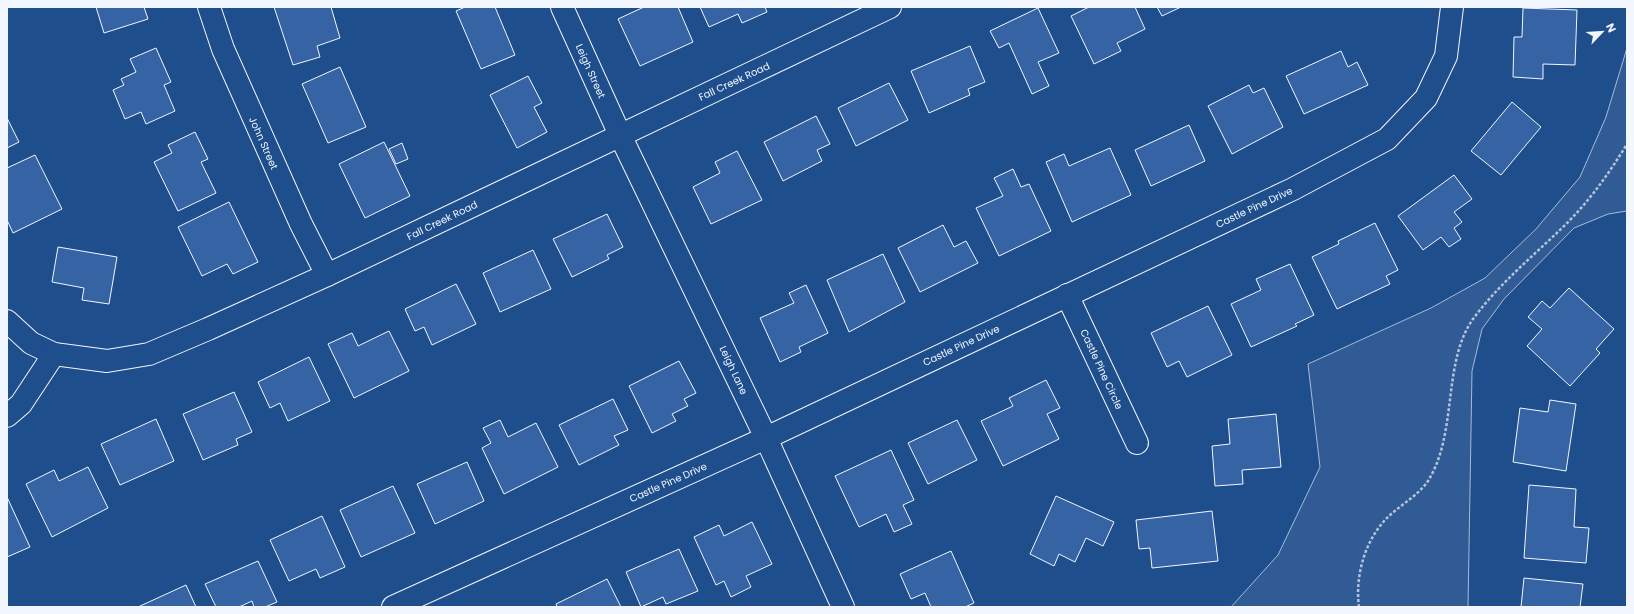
<svg xmlns="http://www.w3.org/2000/svg" width="1634" height="614" font-family="Poppins,sans-serif">
<style>
.built{fill:#305b95;stroke:#a8bbd7}
.building{fill:#3563a3;stroke:#f2f6ff}
.lines{fill:none;stroke-linecap:round;stroke-linejoin:round}
.minor-casing{stroke:#f2f6ff;stroke-width:24}
.path{stroke:#b3c4dc;stroke-width:2.5;stroke-dasharray:3 2;stroke-linecap:butt}
.minor{stroke:#1f4e8c;stroke-width:22}
.labels{text-anchor:middle;stroke-width:3;stroke-linejoin:round;paint-order:stroke}
.street-label{font-size:10px;fill:#f2f6ff;stroke:#1f4e8c}
</style>
<rect width="100%" height="100%" fill="#1f4e8c"/>
<path class="built" d="M1627,48V211L1608,214L1574,228L1504,299L1482,329L1472,371L1468,607H1231L1278,555L1320,467L1308,364L1431,308L1485,278L1536,229L1580,177L1606,117Z"/>
<g class="building">
<path d="M96,7H144L148,19L104,33Z"/>
<path d="M274,7H331L340,38L317,46L320,57L293,65Z"/>
<path d="M465,7H495L515,55L481,69L456,11Z"/>
<path d="M644,7H678L693,42L640,66L618,19Z"/>
<path d="M700,7H765L767,12L742,23L738,14L709,27Z"/>
<path d="M1089,7H1135L1145,29L1117,43L1121,51L1094,64L1071,16Z"/>
<path d="M1157,7H1181L1162,16Z"/>
<path d="M1038,8L1059,53L1038,62L1049,86L1032,94L1009,43L999,48L990,31Z"/>
<path d="M1523,8L1577,10L1575,65L1543,64V79L1513,77L1514,37H1522Z"/>
<path d="M970,46L985,82L968,89L970,95L929,113L911,71Z"/>
<path d="M156,48L171,82L164,85L175,111L146,124L141,112L125,119L113,90L124,85L121,79L136,72L130,59Z"/>
<path d="M1341,51L1348,67L1357,62L1368,85L1304,114L1286,76Z"/>
<path d="M340,67L366,127L328,143L302,84Z"/>
<path d="M528,76L542,103L534,107L547,132L517,148L490,95Z"/>
<path d="M889,83L908,120L856,146L838,108Z"/>
<path d="M1249,85L1253,93L1264,88L1283,127L1232,154L1208,106Z"/>
<path d="M1512,102L1541,127L1501,175L1471,151Z"/>
<path d="M816,116L830,144L817,150L822,161L783,181L764,142Z"/>
<path d="M7,118L19,142L7,148Z"/>
<path d="M1189,125L1205,161L1151,186L1135,150Z"/>
<path d="M195,132L208,159L201,162L216,193L178,211L154,162L172,153L168,145Z"/>
<path d="M384,142L410,196L365,218L339,164Z"/>
<path d="M402,143L408,159L396,164L389,149Z"/>
<path d="M1110,148L1131,195L1072,222L1046,162L1064,154L1069,166Z"/>
<path d="M737,151L762,200L711,224L693,187L720,173L715,162Z"/>
<path d="M35,155L62,209L13,233L7,220V168Z"/>
<path d="M1013,169L1021,187L1029,184L1051,231L999,256L976,208L1003,196L994,178Z"/>
<path d="M1454,175L1472,199L1454,212L1462,222L1454,228L1461,239L1449,247L1441,237L1423,250L1398,216Z"/>
<path d="M229,202L258,262L233,274L227,264L202,276L178,227Z"/>
<path d="M607,214L623,247L607,255L609,259L572,277L553,239Z"/>
<path d="M1375,223L1398,270L1386,276L1390,284L1337,309L1312,257L1339,244L1338,241Z"/>
<path d="M943,225L954,247L966,241L978,263L920,292L898,248Z"/>
<path d="M58,247L117,257L109,304L82,300L84,288L52,282Z"/>
<path d="M533,250L551,289L500,312L483,273Z"/>
<path d="M883,254L905,302L849,332L827,280Z"/>
<path d="M1290,264L1314,315L1295,324L1297,326L1251,347L1231,304L1261,290L1256,279Z"/>
<path d="M456,284L476,324L432,345L424,327L415,331L405,309Z"/>
<path d="M806,285L828,333L799,347L801,352L780,362L760,318L794,303L789,293Z"/>
<path d="M1569,288L1614,329L1596,349L1600,353L1570,386L1527,346L1542,329L1528,317L1542,301L1550,308Z"/>
<path d="M1208,306L1232,355L1187,377L1179,361L1167,367L1151,333Z"/>
<path d="M389,331L409,371L354,398L328,344L352,333L358,346Z"/>
<path d="M309,357L330,401L288,421L280,403L270,408L258,382Z"/>
<path d="M679,361L696,393L684,399L688,406L672,414L676,421L652,433L629,386Z"/>
<path d="M1046,380L1060,408L1047,414L1059,439L1003,466L981,421L1013,406L1009,398Z"/>
<path d="M234,392L252,432L236,439L238,445L203,460L183,414Z"/>
<path d="M613,399L628,430L614,436L619,445L579,465L559,425Z"/>
<path d="M1550,400L1576,404L1566,471L1513,462L1520,408L1548,412Z"/>
<path d="M1276,414L1281,467L1242,470L1243,484L1215,486L1212,446L1230,444L1228,419Z"/>
<path d="M156,419L174,461L120,485L101,444Z"/>
<path d="M500,420L508,437L536,423L558,467L504,494L482,448L491,443L483,428Z"/>
<path d="M957,420L977,460L928,484L908,443Z"/>
<path d="M891,450L914,500L903,505L912,524L894,532L886,514L859,527L835,476Z"/>
<path d="M467,462L484,501L435,524L417,484Z"/>
<path d="M88,467L108,508L52,537L26,484L54,470L59,481Z"/>
<path d="M1529,485L1576,489L1574,527L1589,528L1586,563L1524,558Z"/>
<path d="M393,486L415,533L361,557L340,510Z"/>
<path d="M1056,496L1114,522L1103,546L1086,538L1075,562L1059,554L1054,566L1030,554Z"/>
<path d="M7,497L30,547L7,557Z"/>
<path d="M1212,511L1218,561L1152,568L1150,548L1139,549L1136,520Z"/>
<path d="M322,516L345,567L320,578L316,569L289,581L270,540Z"/>
<path d="M752,522L772,564L746,576L751,587L731,597L724,581L716,585L694,537L719,525L724,536Z"/>
<path d="M679,549L698,591L666,604L663,597L641,607L626,572Z"/>
<path d="M951,551L974,603L965,607H931L925,593L911,599L900,574Z"/>
<path d="M258,561L277,602L265,607H254L252,601L239,607H216L205,584Z"/>
<path d="M1524,578L1583,584L1580,607H1521Z"/>
<path d="M607,579L621,607H557L556,604Z"/>
<path d="M186,585L196,607H138Z"/>
</g>
<g class="lines">
<g class="minor-casing">
<g id="minor">
<path d="M209,7L223,49L301,224L327,275"/>
<path d="M562,7L620,135L766,438L843,607"/>
<path d="M1067,295L1137,443"/>
<path d="M7,321L31,343L54,354L107,361L149,354L208,329L327,275L890,7"/>
<path d="M7,416L21,404L54,354"/>
<path d="M393,607L766,438L1293,189L1387,139L1426,98L1446,56L1452,7"/>
</g>
</g>
<path class="path" d="M1359,607C1355,577 1364,543 1385,520C1398,506 1417,497 1428,481C1458,433 1442,363 1473,319C1498,285 1532,257 1562,228C1588,203 1608,175 1627,144"/>
<use href="#minor" class="minor"/>
</g>
<g class="labels">
<g class="street-label">
<text transform="translate(591 71) rotate(66)" y="4">Leigh Street</text>
<text transform="translate(734 81) rotate(-25)" y="4">Fall Creek Road</text>
<text transform="translate(264 143) rotate(66)" y="4">John Street</text>
<text transform="translate(1254 207) rotate(-25)" y="4">Castle Pine Drive</text>
<text transform="translate(442 220) rotate(-26)" y="4">Fall Creek Road</text>
<text transform="translate(961 345) rotate(-25)" y="4">Castle Pine Drive</text>
<text transform="translate(1102 369) rotate(65)" y="4">Castle Pine Circle</text>
<text transform="translate(734 370) rotate(65)" y="4">Leigh Lane</text>
<text transform="translate(668 482) rotate(-24)" y="4">Castle Pine Drive</text>
</g>
</g>
<rect width="1634" height="614" fill="none" stroke="#f2f6ff" stroke-width="16"/>
<g transform="translate(1602 32) rotate(65)" stroke="#1f4e8c" stroke-width="3" paint-order="stroke">
<path d="M0-3L7 15L0 10L-7 15Z" fill="#f2f6ff"/>
<text y="-6" font-size="11" font-weight="bold" text-anchor="middle" fill="#f2f6ff">N</text>
</g>
</svg>
